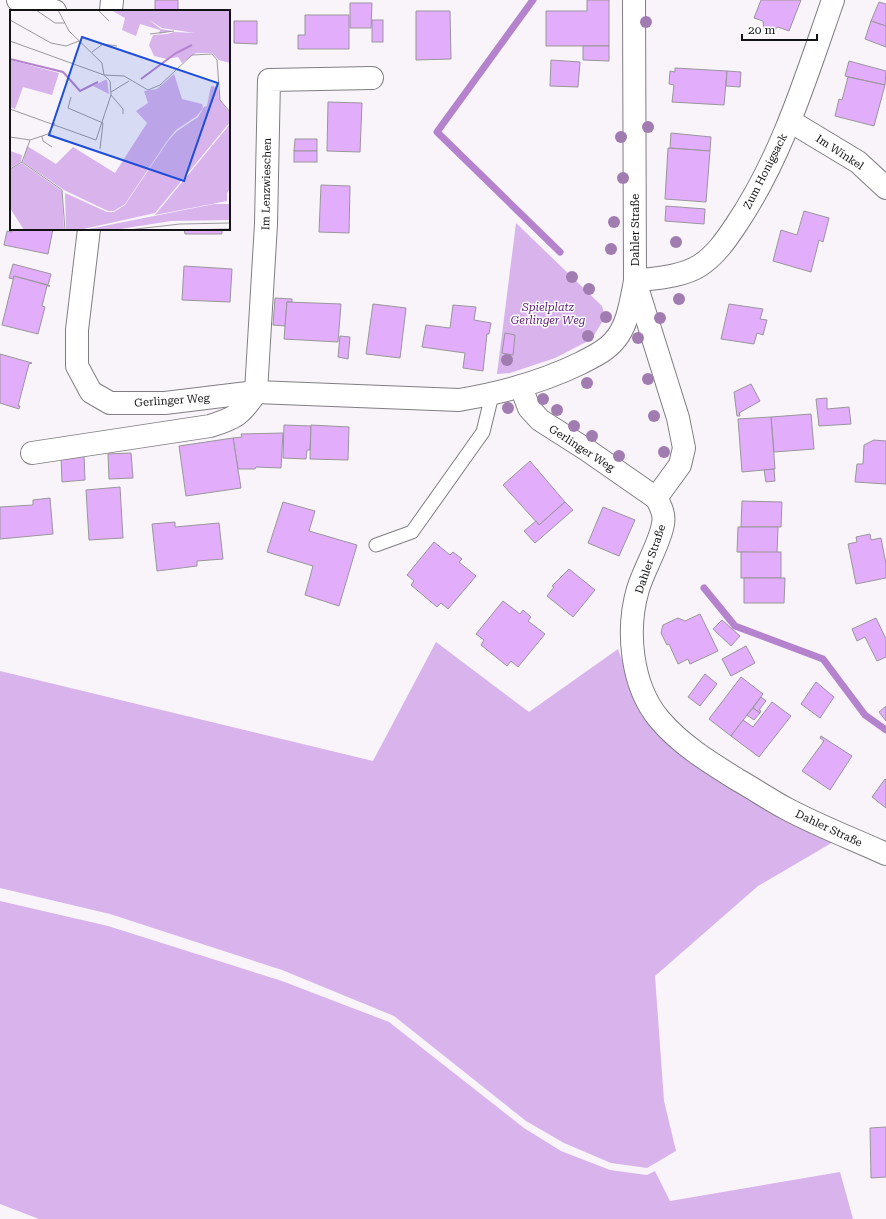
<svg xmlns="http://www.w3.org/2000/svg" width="886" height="1219" font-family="'Roboto Serif',serif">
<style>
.green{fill:#d8b3ec}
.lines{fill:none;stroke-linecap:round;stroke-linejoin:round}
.stream{stroke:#b583cd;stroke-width:7}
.building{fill:#e2aefc;stroke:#99969b}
.service-casing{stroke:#817e83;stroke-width:15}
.minor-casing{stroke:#817e83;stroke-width:24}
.service{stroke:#fff;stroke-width:13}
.minor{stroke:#fff;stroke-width:22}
.tree{fill:#a17cb0}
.labels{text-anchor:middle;stroke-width:3;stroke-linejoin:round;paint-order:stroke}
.street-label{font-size:11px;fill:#131214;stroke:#fff}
.park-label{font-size:11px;font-style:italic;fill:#5a1a74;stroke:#fff}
.inset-river{fill:none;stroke:#b583cd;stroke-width:2}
.inset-road{fill:none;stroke:#9c9a9e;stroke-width:1}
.view{fill:#1d4ed8;fill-opacity:0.15;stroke:#1d4ed8;stroke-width:2}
.inset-edge{fill:none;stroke:#131214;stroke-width:2}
</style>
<rect width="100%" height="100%" fill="#f8f4fa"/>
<g class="green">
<path d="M516,223L602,306L605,317L592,339L555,358L510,373L497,374Z"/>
<path d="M436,642L529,712L618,649L635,697L673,743L840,838L758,886L655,976L664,1101L676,1151L647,1168L611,1163L564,1143L526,1121L394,1016L282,970L110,914L0,888V671L373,761Z"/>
<path d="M0,901L108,926L282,981L389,1022L524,1128L561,1151L610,1170L647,1175L655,1171L670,1201L840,1172L853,1219H39L0,1204Z"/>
</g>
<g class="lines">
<g class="stream">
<path d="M533,0L437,132L560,252"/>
<path d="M704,588L735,626L823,659L865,715L886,730"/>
</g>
</g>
<g class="building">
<rect x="155" y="0" width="23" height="11"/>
<path d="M587,0H609V46H546V11H587Z"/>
<path d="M761,0H801L789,31L778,27L772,31L764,29L763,21L754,18Z"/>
<path d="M879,2L886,4V26L871,21Z"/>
<path d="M350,3H372L371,28H350Z"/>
<path d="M416,11H450L451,59L416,60Z"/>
<path d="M305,15H349V49H298V35H305Z"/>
<rect x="372" y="20" width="11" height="22"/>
<path d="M234,21H257V44L234,43Z"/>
<path d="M871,21L886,26V47L865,39Z"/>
<path d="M583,46H609V61L583,60Z"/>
<path d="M551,60L580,62L578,87L550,86Z"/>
<path d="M849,61L886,71L885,85L845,76Z"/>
<path d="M675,68L727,71L724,105L672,102L674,85L669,84L670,71L675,72Z"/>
<path d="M727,71L741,72L740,87L726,86Z"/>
<path d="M848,77L885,85L874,126L835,116L839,99L842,100Z"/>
<path d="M328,102L362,103L360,152L327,151Z"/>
<path d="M671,133L711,137L710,151L670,148Z"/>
<path d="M295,139H317V151H294Z"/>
<path d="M668,148L710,151L706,202L665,199Z"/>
<rect x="294" y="151" width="23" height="11"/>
<path d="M321,185L350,186L349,233L319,232Z"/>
<path d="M666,206L705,209L704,224L665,221Z"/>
<path d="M804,211L829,218L823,242L819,240L811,272L773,261L781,230L797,235Z"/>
<path d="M12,229H53L48,254L4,245L7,231L12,232Z"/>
<path d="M184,229H222V234H185Z"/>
<path d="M13,264L51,274L48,285L14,276V279L9,278Z"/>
<path d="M184,266L232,269L230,302L182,300Z"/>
<path d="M14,276L50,286H47L42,306L45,307L38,334L2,325Z"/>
<path d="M275,298L292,299V302H287L285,326L273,325Z"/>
<path d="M287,302L341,304L338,342L284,339Z"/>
<path d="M373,304L406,308L400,358L366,354Z"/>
<path d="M729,304L763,309L760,319L767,320L763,335L757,333L754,344L721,339Z"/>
<path d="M453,305L476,307L474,320L491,323L489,334H487L483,371L463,368L465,353L422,347L426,325L450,328Z"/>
<path d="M505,333L515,335L513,355L502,353Z"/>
<path d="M340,336L350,337L348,359L338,357Z"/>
<path d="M0,354L32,363L29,364L18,406H20L19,409L0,403Z"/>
<path d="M751,384L760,401L739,413L740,416H737L734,392Z"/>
<path d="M827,398V409L849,407L851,424L819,426L816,399Z"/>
<path d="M811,414L814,449L774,452L771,417Z"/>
<path d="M771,417L775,469L742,472L738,419Z"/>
<path d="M284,425L311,426L310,450H307L306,459L283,458Z"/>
<path d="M311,425L349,427L348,460L310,459Z"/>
<path d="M283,433L281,468L256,467L255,469H238L233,438L242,437L241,434Z"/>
<path d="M233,438L241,488L186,496L179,446Z"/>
<path d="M874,440L886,441V484L855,482L857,464H863L864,445Z"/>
<path d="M131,453L133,478L109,479L108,454Z"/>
<path d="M84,454L85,480L62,482L61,457Z"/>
<path d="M530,461L565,502L539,525L503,485Z"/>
<path d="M774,469L775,481L766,482L764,470Z"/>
<path d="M120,487L123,538L89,540L86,490Z"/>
<path d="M50,498L53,534L0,539V507L33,505V500Z"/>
<path d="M742,501L782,502L781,527H741Z"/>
<path d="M283,502L315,511L309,531L357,545L339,606L305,595L313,566L267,552Z"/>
<path d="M565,502L573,510L535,543L524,531L536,521L539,525Z"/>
<path d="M603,507L635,520L619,556L588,543Z"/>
<path d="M175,522V527L219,523L223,559L197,561V566L157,571L152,524Z"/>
<path d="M738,527H778L777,553L737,552Z"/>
<path d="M870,534L871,540L881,538L886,564V578L856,584L848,544L857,542L856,537Z"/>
<path d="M434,542L450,555L453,552L462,559L459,562L476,576L448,609L441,603L437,607L411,585L414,581L407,575Z"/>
<rect x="741" y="552" width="40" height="26"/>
<path d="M569,569L595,590L573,617L547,596L554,587L552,586Z"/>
<path d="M744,578H785L784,603H744Z"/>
<path d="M503,601L520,614L523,610L531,617L528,621L545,634L518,667L511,661L507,666L481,645L484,640L476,634Z"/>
<path d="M700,614L718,651L690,664L688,659L678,664L669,644L667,645L661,633L663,625L678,618L685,621Z"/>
<path d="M876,618L886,639V657L877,661L865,637L857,641L852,629Z"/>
<path d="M722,620L740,636L731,646L713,629Z"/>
<path d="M746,646L755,663L731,676L722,659Z"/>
<path d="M705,674L717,684L700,706L688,697Z"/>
<path d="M741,677L763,694L731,736L709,719Z"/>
<path d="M816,682L834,697L820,718L801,704Z"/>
<path d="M761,697L766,701L759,710L761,711L760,713L753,708Z"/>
<path d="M772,702L791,716L759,757L731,736L743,720L753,727Z"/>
<path d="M886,706V721L879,712Z"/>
<path d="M753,708L760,713L754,720L747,715Z"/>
<path d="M821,736L852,756L830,790L802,771L824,741L820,738Z"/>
<path d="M885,779L886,780V808L872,797Z"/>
<path d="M886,1127V1177L871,1178L870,1128Z"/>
</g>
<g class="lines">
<g class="service-casing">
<path id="service" d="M376,545L412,532L483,432L492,395"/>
</g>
<g class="minor-casing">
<g id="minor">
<path d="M18,0L26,5L55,11"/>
<path d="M634,0L635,281L678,418L684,448L680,465L656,498"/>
<path d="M111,11L112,0"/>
<path d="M790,121L858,162L886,188"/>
<path d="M89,229L77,330V366L91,392L110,403H165L256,392L459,400C502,393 542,382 581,363C592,357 606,351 614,341C628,326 631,301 635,281"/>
<path d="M635,281C656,278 681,277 699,266C715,256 726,240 736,225C782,157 806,77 833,0"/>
<path d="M521,387L529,408L540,420L587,450L656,498C661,506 665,515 663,524C660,543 644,569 638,589C626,630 631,685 659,719C681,745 709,762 738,780C754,789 770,800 787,809C819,826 853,839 886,854"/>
<path d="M32,453L210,426C236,418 242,414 256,392L266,224L269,80L372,78"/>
</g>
</g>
<use href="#service" class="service"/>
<use href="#minor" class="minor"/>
</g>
<g class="tree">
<circle cx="646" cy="22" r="6"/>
<circle cx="648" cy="127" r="6"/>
<circle cx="621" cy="137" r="6"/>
<circle cx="623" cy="178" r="6"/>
<circle cx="614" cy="222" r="6"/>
<circle cx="676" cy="242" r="6"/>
<circle cx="611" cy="249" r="6"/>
<circle cx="572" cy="277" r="6"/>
<circle cx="589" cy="289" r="6"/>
<circle cx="679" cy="299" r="6"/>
<circle cx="606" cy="317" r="6"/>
<circle cx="660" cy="318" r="6"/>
<circle cx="588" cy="336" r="6"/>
<circle cx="638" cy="338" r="6"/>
<circle cx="507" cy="360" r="6"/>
<circle cx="648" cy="379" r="6"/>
<circle cx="587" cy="383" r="6"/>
<circle cx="543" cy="399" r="6"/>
<circle cx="508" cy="408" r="6"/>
<circle cx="557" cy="410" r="6"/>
<circle cx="654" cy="416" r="6"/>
<circle cx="574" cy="426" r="6"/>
<circle cx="592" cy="436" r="6"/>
<circle cx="664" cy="452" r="6"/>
<circle cx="619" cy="456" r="6"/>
</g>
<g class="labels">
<g class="street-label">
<text transform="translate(840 152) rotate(33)" y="4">Im Winkel</text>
<text transform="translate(765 171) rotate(-63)" y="4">Zum Honigsack</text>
<text transform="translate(266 184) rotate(-89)" y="4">Im Lenzwieschen</text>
<text transform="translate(635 230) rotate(-90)" y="4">Dahler Straße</text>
<text transform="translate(172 400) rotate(-4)" y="4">Gerlinger Weg</text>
<text transform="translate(582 448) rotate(33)" y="4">Gerlinger Weg</text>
<text transform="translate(650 559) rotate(-71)" y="4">Dahler Straße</text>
<text transform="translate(829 828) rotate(25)" y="4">Dahler Straße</text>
</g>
<g class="park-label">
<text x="548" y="311">Spielplatz<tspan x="548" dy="13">Gerlinger Weg</tspan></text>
</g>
</g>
<g transform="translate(10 10)">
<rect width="220" height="220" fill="#f8f4fa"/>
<path d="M101,0H220V53L209,50L202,43H186L172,53L168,47L157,49L144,46L139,35L143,25L157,24L164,22L185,23L152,18L139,10L151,19L162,21L149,24L150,20L130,14L126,26L112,20L115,8ZM0,50L49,63L42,85L13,77L5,99L0,97ZM164,64L172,89L192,94L193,98L187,106L166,120L157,131L115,194L104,201H98L54,180L13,152L17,136L46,154L63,137L105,163L137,113L126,101L138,93L134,81L147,79ZM97,70L99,84L83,76L95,70ZM201,76L208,77L210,90L220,103V112L145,203L69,220L56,219L55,183L97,202H104L115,195L158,131L167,121L188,107L194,97L197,96ZM220,114V179L217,183V191L145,205ZM0,141L12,145L11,152L0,158ZM12,153L52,181L54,220H14L0,198V159ZM204,194H220V210L161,211L104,220H74Z" fill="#d8b3ec"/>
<path class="inset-river" d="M0,49L53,62L70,81L88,72M131,69L166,43L182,35"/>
<path class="inset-road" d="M26,0L45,13H55M48,0L59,21L92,53L94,65M88,0L99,11M0,10L41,33L56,36L69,31M140,24L164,21M0,31L94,65L114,66L138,80L150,75L182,45L202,44L207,50L210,90L220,102M82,42L93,34L107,36M101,82L119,71M101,85L113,99V104M61,87L58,98L93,113L90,139M0,99L86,130L101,85L100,71L94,65M32,126L33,131L42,137M0,127L20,130M12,152L52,180L55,220M12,152L20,130L38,124L45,113M0,159L12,152M118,220L170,214L220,213M167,220L220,219"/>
<path class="view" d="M72,27L208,73L174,171L39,125Z"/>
<rect width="220" height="220" class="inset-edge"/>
</g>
<path d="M742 34v6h75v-6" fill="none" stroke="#131214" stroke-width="2"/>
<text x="748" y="34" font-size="12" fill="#131214" stroke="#ffffff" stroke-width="3" paint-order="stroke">20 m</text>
</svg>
